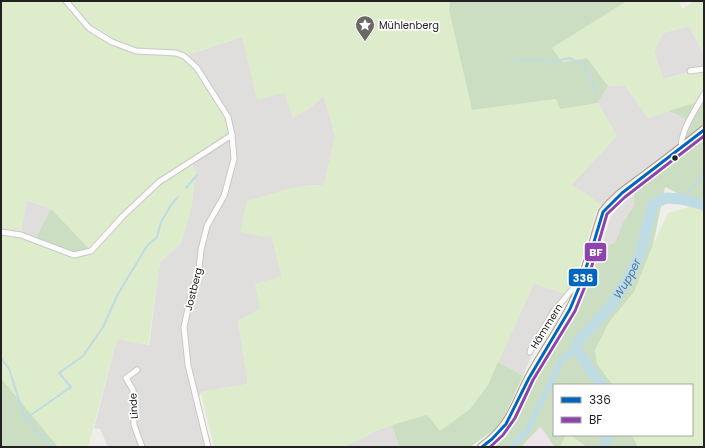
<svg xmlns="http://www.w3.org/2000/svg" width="705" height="448" font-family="Poppins,sans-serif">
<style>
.residential{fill:#dfdedc}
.industrial{fill:#ede4e9}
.grass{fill:#ddeccb}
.forest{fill:#cbdec1}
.parking{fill:#e0dfde}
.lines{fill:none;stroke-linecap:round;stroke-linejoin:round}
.stream{stroke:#bfdbe3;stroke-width:2}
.canal{stroke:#bfdbe3;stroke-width:6}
.river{stroke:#bfdbe3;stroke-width:11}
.street-casing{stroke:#c9c8c7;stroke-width:7}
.primary-casing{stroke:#a79c86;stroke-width:10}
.street{stroke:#fdfcfc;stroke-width:5}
.primary{stroke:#f3ede7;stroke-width:8}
.bus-1-casing{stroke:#fff;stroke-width:6}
.bus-2-casing{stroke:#fff;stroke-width:6}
.bus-1{stroke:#0065bd;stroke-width:3}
.bus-2{stroke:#8e44ad;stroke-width:3}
.bus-dot{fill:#222;stroke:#fff;stroke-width:1.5}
.labels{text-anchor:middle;stroke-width:3.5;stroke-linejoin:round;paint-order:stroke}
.poi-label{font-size:10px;fill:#222;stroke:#fff;text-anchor:start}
.street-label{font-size:10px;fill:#222;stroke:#fff}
.water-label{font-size:11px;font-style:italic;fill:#4a7aab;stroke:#fff}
.line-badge{stroke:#fff;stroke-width:1.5}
.badge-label{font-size:11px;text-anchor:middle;font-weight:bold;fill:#fff}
</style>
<rect width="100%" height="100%" fill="#f0eeeb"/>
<g class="residential">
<path d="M689,26L704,55V69L663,79L654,51L663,33Z"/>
<path d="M242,37L284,92L293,117L307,110L324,96L335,136L324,186L311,185L288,189L272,238L282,277L260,309L238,321L248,384L201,392L196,402L208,447H108L100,429L94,428L117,339L149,345L160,262L181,243L191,208L196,171L190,162L184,56Z"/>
<path d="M625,85L648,118L669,111L689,120L681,149L603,212L601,205L571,185L617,136L598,103L608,86Z"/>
<path d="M26,200L51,209L34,240L21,235Z"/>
<path d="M534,283L565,294L547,319L523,376L498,362Z"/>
<path d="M392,425L399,447H344L376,431Z"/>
</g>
<path class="industrial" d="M540,427L547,435L554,447H521Z"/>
<g class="grass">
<path d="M1,1H450L449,10L472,110L556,99L560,109L598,103L617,136L571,185L587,194L601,205L596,212L574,284L565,294L534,283L488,385L470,409L440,431L409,421L392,425L376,431L362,439L342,447H214L201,392L248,384L238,321L260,309L255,284L282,276L272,238L240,232L247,201L288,189L311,185L324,186L335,136L324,96L307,110L293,117L284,93L257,100L242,37L184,56L197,68L228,117L232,135L190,162L196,171L191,208L181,243L160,262L148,345L117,339L88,447H58L1,378V233L20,237L74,255L51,209L27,200L21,232L1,231Z"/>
<path d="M627,1H679L682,9L695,1H704V55L689,26L663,33L654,51L663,79L686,74L690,71L704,69V94L700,101L648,118L625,85L608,86L587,58L562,62L552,48Z"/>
<path d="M704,196V447H638L632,435H692V385H613L597,364L595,350L610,321L634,292L653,245L668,213L699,204Z"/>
<path d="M566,435H570L587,447H560Z"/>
</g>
<g class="forest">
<path d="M450,1H627L552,48L562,62L587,58L608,86L598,103L560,109L556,99L472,110L449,10Z"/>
<path d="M704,94V130L696,137L704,142V196L699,204L665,187L653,245L634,292L610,321L595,350L597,364L613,385H554V435H566L560,447H554L547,435L540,427L521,447H489C502,437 510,426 518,412L566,315L591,250L608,246L633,206L634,195L628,188L681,149L689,120L669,111L700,101Z"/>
<path d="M51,209L91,251L74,255L36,237Z"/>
<path d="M498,362L523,376L503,419L495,429L470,447H399L392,425L427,415L440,431L470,409L488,385Z"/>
<path d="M1,378L58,447H1Z"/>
<path d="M570,435H632L638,447H587Z"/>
</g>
<path class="parking" d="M634,195V206L626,216L615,243L608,246L603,240L611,216L626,200Z"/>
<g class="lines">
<g class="stream">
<path d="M516,62L521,59L543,60L553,62L569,58L584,64L597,94"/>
<path d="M186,188L197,175"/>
<path d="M681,199L704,174"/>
<path d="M1,358L9,369L25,419L53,447"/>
<path d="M25,419L71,387L59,373L83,356L103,327L118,294L147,246L157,237L161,222L171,205L178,197"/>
</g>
<path class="canal" d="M511,447L527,431L562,359L576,349"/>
<g class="river">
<path id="s1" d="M601,385L576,349L578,341L610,307L630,275L640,254L653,204L666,198L681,199L704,205"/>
<path d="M605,447L607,435"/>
</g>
<g class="street-casing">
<g id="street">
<path d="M66,1L89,28L112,42L136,51L176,53L184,56L197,68L228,117L232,135L234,159L224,196L207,226L201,250L199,269L190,299L184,327L188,365L208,447"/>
<path d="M690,71L704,69"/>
<path d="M681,149C681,129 695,111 704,94"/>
<path d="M1,232L21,235L74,255L91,251L123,216L159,182L232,135"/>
<path d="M530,352L532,346L538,337L554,311L576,285H581"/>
<path d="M137,370L126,378L133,390L134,425L142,447"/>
</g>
</g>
<g class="primary-casing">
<path id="primary" d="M482,447C511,426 514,407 529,378C543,352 563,325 575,299C587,271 593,241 603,212C614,197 628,188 643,177C663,162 684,146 704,130"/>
</g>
<use href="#street" class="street"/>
<use href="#primary" class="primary"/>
<g class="bus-1-casing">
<path id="bus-1" d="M482,447L492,439L506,424L529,378L570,309L583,278L603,212L622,193L704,130"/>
</g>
<g class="bus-2-casing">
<path id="bus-2" d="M490,447L503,435L515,418L533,380L575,311L588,279L607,214L625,197L704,136"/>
</g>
<use href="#bus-1" class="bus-1"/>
<use href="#bus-2" class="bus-2"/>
</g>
<defs>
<g id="sight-pin" transform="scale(1)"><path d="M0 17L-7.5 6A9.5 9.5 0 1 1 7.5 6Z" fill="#6a6968" stroke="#fff"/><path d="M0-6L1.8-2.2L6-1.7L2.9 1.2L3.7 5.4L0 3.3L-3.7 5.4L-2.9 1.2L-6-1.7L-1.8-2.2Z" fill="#fff"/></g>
</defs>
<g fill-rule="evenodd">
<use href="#sight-pin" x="365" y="25"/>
</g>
<circle class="bus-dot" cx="675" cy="158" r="3.5"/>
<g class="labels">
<g class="poi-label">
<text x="379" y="29">Mühlenberg</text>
</g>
<g class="street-label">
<text transform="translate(193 289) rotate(-76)" y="4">Jostberg</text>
<text transform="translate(546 326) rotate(-58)" y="4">Hämmern</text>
<text transform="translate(133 406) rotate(-93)" y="4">Linde</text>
</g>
<g class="water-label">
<text dy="4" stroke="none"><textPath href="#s1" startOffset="132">Wupper</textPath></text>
</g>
</g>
<g class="line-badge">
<rect x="584" y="242" width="23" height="20" rx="4" fill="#8e44ad"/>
<rect x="568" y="268" width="30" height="19" rx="4" fill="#0065bd"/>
</g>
<g class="badge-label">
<text x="596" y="256">BF</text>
<text x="583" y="282">336</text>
</g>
<rect width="705" height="448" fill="none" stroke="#222222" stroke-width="4"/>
<rect x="553" y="384" width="140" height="52" fill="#ffffff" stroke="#a7a7a7"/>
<rect x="561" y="397" width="20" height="6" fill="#0065bd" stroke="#a7a7a7"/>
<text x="589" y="404" font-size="12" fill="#222222">336</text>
<rect x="561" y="417" width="20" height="6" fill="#8e44ad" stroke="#a7a7a7"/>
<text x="589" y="424" font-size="12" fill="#222222">BF</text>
</svg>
